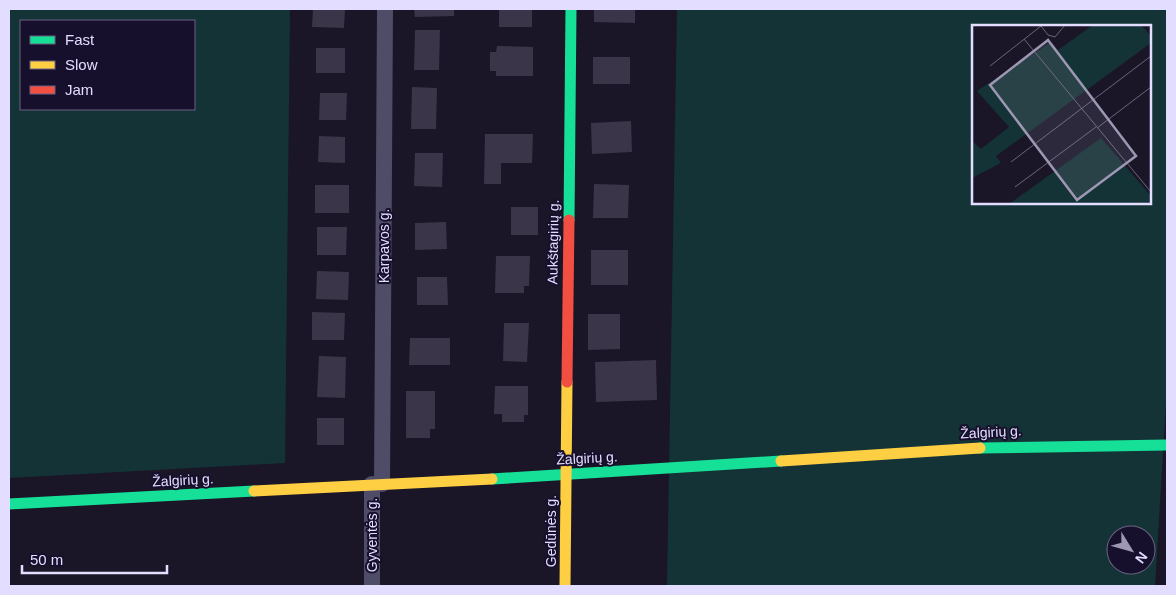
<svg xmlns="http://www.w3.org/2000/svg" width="1176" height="595" font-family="Helvetica,sans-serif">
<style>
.green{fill:#143336;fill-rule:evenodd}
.building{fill:#3a3548}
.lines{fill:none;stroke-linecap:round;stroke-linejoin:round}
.street{stroke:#4f4c68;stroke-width:16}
.fast{stroke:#16e098;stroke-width:11}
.slow{stroke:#ffcf43;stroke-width:11}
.jam{stroke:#f24e42;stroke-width:11}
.labels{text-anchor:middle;stroke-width:4;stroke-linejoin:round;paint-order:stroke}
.street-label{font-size:14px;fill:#e3ddff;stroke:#17102d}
.inset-road{fill:none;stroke:#6a667d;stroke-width:1}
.view{fill:#9d97b3;fill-opacity:0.15;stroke:#9d97b3;stroke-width:2.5}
.inset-edge{fill:none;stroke:#e3ddff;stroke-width:2.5}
</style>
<rect width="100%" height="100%" fill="#1a1627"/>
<g class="green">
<path d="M9,9H290L285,463L9,478ZM21,21H194V109H21Z"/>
<path d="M677,9H1167V386L1155,586H667ZM974,26H1150V202H974ZM1116,535H1146V565H1116Z"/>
</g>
<g class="building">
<path d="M313,9H345L344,28L312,27Z"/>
<path d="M414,9H454V16L415,17Z"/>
<rect x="499" y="9" width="33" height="18"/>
<path d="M594,9H635V23L594,22Z"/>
<path d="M415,30H440L439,70H414Z"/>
<path d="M497,46L533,47V76H496V71H490V52H496Z"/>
<rect x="316" y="48" width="29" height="25"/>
<rect x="593" y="57" width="37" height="27"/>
<path d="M412,87L437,88L436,129H411Z"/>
<path d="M320,93H347L346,120H319Z"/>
<path d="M631,121L632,152L592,154L591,123Z"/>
<path d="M485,134H533L532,163H501V184H484Z"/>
<path d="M319,136L345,137V163L318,162Z"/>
<path d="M415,153H443L442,187L414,186Z"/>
<path d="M594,184L629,185L628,218H593Z"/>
<rect x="315" y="185" width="34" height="28"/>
<rect x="511" y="207" width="27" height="28"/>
<path d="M446,222L447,249L415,250V223Z"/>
<path d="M317,227H347L346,255H317Z"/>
<rect x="591" y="250" width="37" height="35"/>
<path d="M496,256H530L529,286H524V293H495Z"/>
<path d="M317,271L349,272L348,300L316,299Z"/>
<path d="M417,277H447L448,305H417Z"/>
<path d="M312,312L345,313L344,340H312Z"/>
<path d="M588,314H620V349L588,350Z"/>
<path d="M504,323H529L527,362L503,361Z"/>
<path d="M410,338H450V365H409Z"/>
<path d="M319,356L346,357L345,398L317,397Z"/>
<path d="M656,360L657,400L596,402L595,362Z"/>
<path d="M495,386H528V415H524V422H502V414H494Z"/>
<path d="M406,391H435V429H430V438H406Z"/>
<rect x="317" y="418" width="27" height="27"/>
</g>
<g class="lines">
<g class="street">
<path d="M372,484V586"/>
<path d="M382,484L385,9"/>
</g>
<g class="fast">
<path d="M569,220L571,9"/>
<path d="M980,448L1167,445"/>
<path d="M492,479L781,461"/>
<path d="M9,504L254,491"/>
</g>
<g class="slow">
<path d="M781,461L980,448"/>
<path d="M254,491L492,479"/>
<path d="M565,586L567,382"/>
</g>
<path class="jam" d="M567,382L569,220"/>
</g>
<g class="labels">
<g class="street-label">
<text transform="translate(553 242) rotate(-89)" y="5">Aukštagirių g.</text>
<text transform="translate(384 246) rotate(-90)" y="5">Karpavos g.</text>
<text transform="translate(991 432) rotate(-3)" y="5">Žalgirių g.</text>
<text transform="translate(587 458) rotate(-3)" y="5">Žalgirių g.</text>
<text transform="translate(183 480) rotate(-3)" y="5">Žalgirių g.</text>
<text transform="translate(551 531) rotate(-90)" y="5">Gedūnės g.</text>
<text transform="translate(372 535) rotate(-90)" y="5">Gyventės g.</text>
</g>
</g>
<g transform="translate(972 25)">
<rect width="179" height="179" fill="#1a1627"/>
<path d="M121,0H169L179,11V18L24,131L29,138L0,153V116L9,124L37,102L5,66L79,17L86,25ZM129,113L179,171V179H37Z" fill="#143336"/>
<path class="inset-road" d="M69,1L76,10L83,12L93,0M52,14L179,167M18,41L69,1M125,103L179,62M39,137L179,31M43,162L124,102"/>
<path class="view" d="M76,15L164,131L105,175L18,60Z"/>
<rect width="179" height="179" class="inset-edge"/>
</g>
<rect width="1176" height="595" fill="none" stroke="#e3ddff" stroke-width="20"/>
<rect x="20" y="20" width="175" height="90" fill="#17102d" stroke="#696281"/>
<rect x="30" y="36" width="25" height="8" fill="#16e098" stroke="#696281"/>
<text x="65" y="45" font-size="15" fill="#e3ddff">Fast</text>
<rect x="30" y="61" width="25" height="8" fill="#ffcf43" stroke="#696281"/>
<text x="65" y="70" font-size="15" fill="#e3ddff">Slow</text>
<rect x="30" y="86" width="25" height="8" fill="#f24e42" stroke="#696281"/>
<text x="65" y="95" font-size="15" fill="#e3ddff">Jam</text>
<g transform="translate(1131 550) rotate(127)"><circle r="24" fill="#17102d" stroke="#696281"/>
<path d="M0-4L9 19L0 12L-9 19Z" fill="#9d97b3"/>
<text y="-8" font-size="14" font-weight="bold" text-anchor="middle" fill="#e3ddff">N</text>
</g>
<path d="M22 565v8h145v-8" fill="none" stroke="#e3ddff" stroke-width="2.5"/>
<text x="30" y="565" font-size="15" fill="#e3ddff" stroke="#17102d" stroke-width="4" paint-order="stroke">50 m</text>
</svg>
